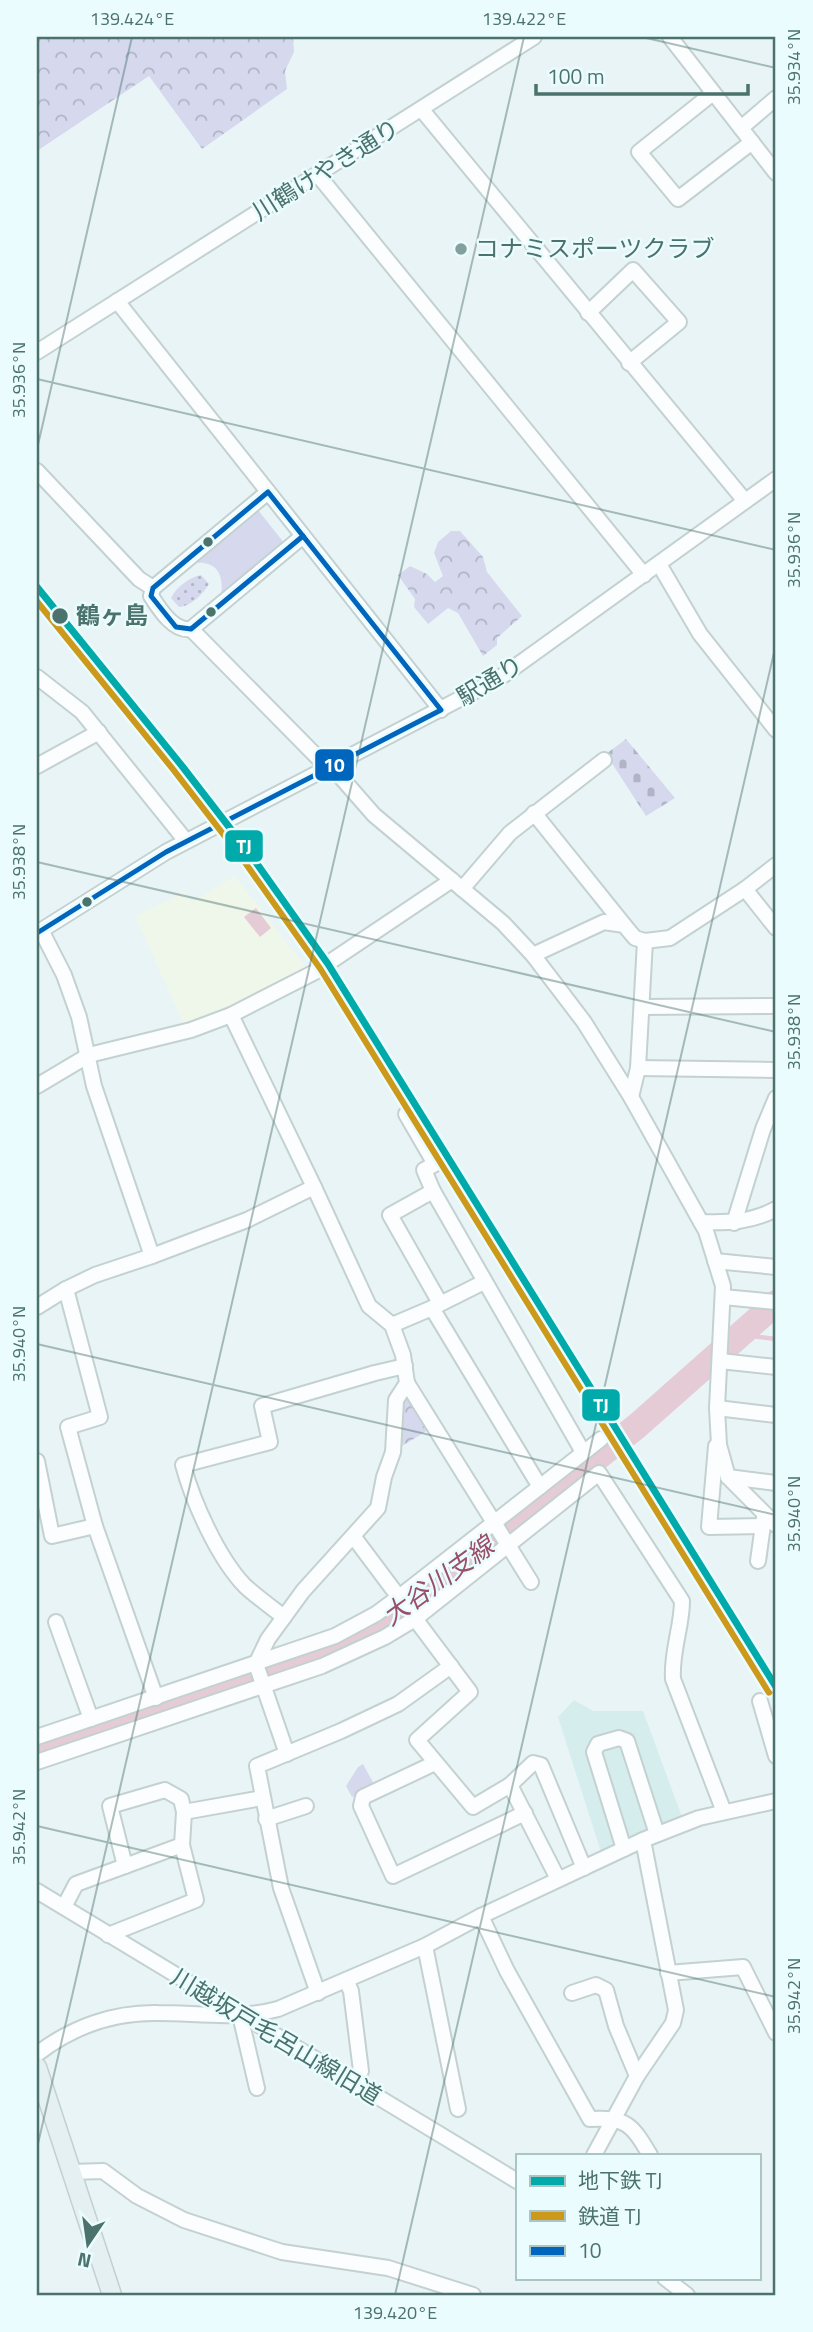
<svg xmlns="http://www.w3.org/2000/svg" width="813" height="2332" font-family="'Titillium Web','Noto Sans JP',sans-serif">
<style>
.residential{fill:#d6edee}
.education{fill:#eff6ea}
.grass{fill:url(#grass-dots)}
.forest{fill:url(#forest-crowns)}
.cemetery{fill:url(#cemetery-stones)}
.park{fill:#d6d9ee}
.water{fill:#e5cbd6}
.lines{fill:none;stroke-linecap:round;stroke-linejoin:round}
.stream{stroke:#e5cbd6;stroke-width:4.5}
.river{stroke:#e5cbd6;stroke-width:26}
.minor-casing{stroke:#c3d1d1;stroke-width:18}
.major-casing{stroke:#c2d1d0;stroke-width:21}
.minor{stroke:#fcfdfe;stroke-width:14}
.major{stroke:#e5f0f2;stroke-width:18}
.bus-1-casing{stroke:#eafcfe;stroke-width:10}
.bus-1{stroke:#0065bd;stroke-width:5}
.rail-1-casing{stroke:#eafcfe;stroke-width:12}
.rail-1{stroke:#cc991b;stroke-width:7}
.metro-1-casing{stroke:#eafcfe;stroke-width:12}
.metro-1{stroke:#01aaaa;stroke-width:7}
.ticks{fill:none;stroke:#4b726d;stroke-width:2;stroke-opacity:0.45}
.poi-dot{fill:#82a09d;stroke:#eafcfe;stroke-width:2.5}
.bus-dot{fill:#4b726d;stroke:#eafcfe;stroke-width:2.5}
.labels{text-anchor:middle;stroke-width:5;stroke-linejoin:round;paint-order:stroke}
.street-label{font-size:24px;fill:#4b726d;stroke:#eafcfe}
.poi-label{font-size:24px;fill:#4b726d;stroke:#eafcfe;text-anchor:start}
.stop-label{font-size:24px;font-weight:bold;fill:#4b726d;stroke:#eafcfe;text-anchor:start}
.water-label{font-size:26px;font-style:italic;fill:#994f67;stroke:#eafcfe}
.line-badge{stroke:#eafcfe;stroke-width:2.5}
.badge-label{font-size:19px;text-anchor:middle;font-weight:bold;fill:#fff}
.neatline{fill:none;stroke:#4b726d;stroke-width:2.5}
.ticks-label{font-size:18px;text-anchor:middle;fill:#4b726d}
</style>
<defs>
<pattern id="grass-dots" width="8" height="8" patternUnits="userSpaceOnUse" patternTransform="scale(1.75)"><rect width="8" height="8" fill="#d6d9ee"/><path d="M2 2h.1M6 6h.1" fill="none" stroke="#b0b4c5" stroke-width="1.8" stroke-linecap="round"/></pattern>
<pattern id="forest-crowns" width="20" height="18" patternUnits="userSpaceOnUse" patternTransform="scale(1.75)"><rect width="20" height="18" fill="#d6d9ee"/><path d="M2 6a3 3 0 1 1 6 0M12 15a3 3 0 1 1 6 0" fill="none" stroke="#b0b4c5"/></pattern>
<pattern id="cemetery-stones" width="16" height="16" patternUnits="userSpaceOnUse" patternTransform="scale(1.75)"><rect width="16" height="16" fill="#d6d9ee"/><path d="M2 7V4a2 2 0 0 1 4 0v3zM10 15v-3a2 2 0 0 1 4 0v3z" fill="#b0b4c5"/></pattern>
</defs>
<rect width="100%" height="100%" fill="#e9f4f6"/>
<path class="residential" d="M574,1700L593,1711H643L682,1817L601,1852L558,1717Z"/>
<path class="education" d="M235,876L308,970L226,1010L185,1027L135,916L185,892L191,902Z"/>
<path class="grass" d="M201,575L209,584C203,594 191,606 179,607L171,598C176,587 190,577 201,575Z"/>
<g class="forest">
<path d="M37,37H293L294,52L285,71L287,89L202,149L149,76L37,151Z"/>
<path d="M451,531H460L483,557L487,572L522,616L497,638V645L483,656L458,613L448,608L428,624L414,607L415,599L398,575L410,566L427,574L435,582L443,576L434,553L438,542Z"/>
<path d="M404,1392L430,1426L425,1432L402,1446L397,1443Z"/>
</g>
<path class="cemetery" d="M626,739L675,798L646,816L606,754Z"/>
<g class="park">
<path d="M258,510L285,544L221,595C224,575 217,561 195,563Z"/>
<path d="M363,1764L375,1786L352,1797L346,1786L358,1767Z"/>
</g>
<path class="water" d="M256,908L271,928L260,937L244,917Z"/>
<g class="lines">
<path class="stream" d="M742,1335L776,1339"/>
<path class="river" d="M37,1750L329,1651L401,1614L637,1426L776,1303"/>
<g class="minor-casing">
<g id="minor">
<path d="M670,37L776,173"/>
<path d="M713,93L639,152L678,199L752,142"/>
<path d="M422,110L745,501"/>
<path d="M741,128L776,98"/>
<path d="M318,175L644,575"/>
<path d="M117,301L441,710"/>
<path d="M588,313L633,270L679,322L629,363"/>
<path d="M37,352L534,37"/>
<path d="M37,471L139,579L153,588"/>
<path d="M268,492L153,588L151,596C160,610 174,632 191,629L303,536"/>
<path d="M659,564L700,634L776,730"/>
<path d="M191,629L328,768"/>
<path d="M37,677L82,712L186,841"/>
<path d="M37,766L99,732"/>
<path d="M332,767L374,815L503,923L533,955L584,1022L631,1097L706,1231L723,1286L717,1408L719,1445L728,1477L776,1525"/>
<path d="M534,813L624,925"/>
<path d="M462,889L510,833L604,760"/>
<path d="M745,889L776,928"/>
<path d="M41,930L64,975L79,1017L94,1086L152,1256"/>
<path d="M37,933L166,852L498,679L776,479"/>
<path d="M533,955L604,922L624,925L635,938L645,941L670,938L745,889L776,865"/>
<path d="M642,1007L776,1006"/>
<path d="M231,1015L314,1187L369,1306L392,1325L403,1355L407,1383L396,1400L393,1452L384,1477L378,1508L303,1591L268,1639L256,1664L287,1754"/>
<path d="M638,1068L776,1070"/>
<path d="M37,1086L89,1055L191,1030L231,1015L315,972L452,880"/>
<path d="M631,1097L638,1068L645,941"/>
<path d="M406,1114L435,1164L424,1170L433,1191"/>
<path d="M701,1222C728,1223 752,1222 776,1209"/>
<path d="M734,1223L763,1129L776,1098"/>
<path d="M715,1261L776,1267"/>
<path d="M66,1289L100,1417L68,1427L95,1526L156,1698"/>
<path d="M723,1297L776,1302"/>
<path d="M440,1303L390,1215L433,1191L583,1452"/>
<path d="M37,1307L66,1289L95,1275L152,1256L247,1220L314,1187"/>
<path d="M432,1308L540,1487"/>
<path d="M392,1325L432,1308L484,1282"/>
<path d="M720,1361L776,1367"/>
<path d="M407,1383L531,1582"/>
<path d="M717,1408L776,1415"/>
<path d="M716,1446L709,1527L763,1526"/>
<path d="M37,1461L52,1536L95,1526"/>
<path d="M728,1477L776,1483"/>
<path d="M353,1536L470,1692L417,1740L473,1807L510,1785L533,1763L541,1765L584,1868"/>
<path d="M758,1561L764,1518"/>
<path d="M284,1617C271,1607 257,1597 245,1586C218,1558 193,1502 183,1465L270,1442L262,1406L375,1373L405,1366"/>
<path d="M56,1622L91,1719"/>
<path d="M760,1701L776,1756"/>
<path d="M37,1737L335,1636L376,1614L399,1597L601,1439"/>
<path d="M37,1762L322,1666L385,1637L415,1619L599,1473L682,1601C682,1627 671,1652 673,1679L724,1812"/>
<path d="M435,1763L363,1797L361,1806L393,1876L525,1813"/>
<path d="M510,1785L558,1879"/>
<path d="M184,1812L262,1798"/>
<path d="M266,1819L306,1806"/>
<path d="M624,1849L594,1752L598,1744L619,1738L627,1741L657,1834"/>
<path d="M37,1891L517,2181"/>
<path d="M64,1907L76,1884L125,1866"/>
<path d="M481,1916L507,1971L590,2119C627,2117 632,2125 650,2155"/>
<path d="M108,1935L196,1900L182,1845L184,1812L181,1799L165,1790L110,1806L125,1866L182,1845"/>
<path d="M425,1946L458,2109"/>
<path d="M668,1973L743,1967L776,2033"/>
<path d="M346,1980L351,1991L361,2071L354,2084"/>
<path d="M318,1993L281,1888L257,1766L341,1731L398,1704L451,1666"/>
<path d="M572,1993L596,1985L606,1990L616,2026L637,2076"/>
<path d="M240,2015L257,2088"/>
<path d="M37,2054C72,2027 114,2012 158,2013C198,2013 238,2020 278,2009L425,1946L481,1916L643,1840L699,1818L776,1801"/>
<path d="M594,2155L637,2076L673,2023L676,2010L643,1840"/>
<path d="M71,2172L103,2171L137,2196L184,2220L282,2252L388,2268L473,2295"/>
<path d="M665,2278L687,2295"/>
</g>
</g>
<g class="major-casing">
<path id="major" d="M37,2067L112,2295"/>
</g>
<use href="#minor" class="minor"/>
<use href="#major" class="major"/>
<g class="bus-1-casing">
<g id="bus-1">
<path d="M268,492L303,536L191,629L176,627L151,596L153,588Z"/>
<path d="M37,933L166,852L441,710L303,536"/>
</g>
</g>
<use href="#bus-1" class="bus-1"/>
<g class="rail-1-casing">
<path id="rail-1" d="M37,601L175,771L243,859L321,969L769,1692"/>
</g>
<use href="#rail-1" class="rail-1"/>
<g class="metro-1-casing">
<path id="metro-1" d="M37,587L182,766L250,854L328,964L776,1687"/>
</g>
<use href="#metro-1" class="metro-1"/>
</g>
<path class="ticks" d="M642,37L776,68M37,379L776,550M37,449L132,37M37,862L776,1032M37,1344L776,1515M37,1826L776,1997M37,2148L524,37M395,2295L776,644"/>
<circle class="poi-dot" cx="461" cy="249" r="7"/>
<g class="bus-dot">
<circle cx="208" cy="542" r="6"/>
<circle cx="211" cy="612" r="6"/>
<circle cx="60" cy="616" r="9"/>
<circle cx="87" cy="902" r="6"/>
</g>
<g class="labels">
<g class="street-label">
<text transform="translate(326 170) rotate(-32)" y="8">川鶴けやき通り</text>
<text transform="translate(490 681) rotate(-31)" y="8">駅通り</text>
<text transform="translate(276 2037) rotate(31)" y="8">川越坂戸毛呂山線旧道</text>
</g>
<g class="poi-label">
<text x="475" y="257">コナミスポーツクラブ</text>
</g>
<g class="stop-label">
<text x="76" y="624">鶴ヶ島</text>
</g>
<g class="water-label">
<text transform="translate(438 1581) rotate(-36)" y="9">大谷川支線</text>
</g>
</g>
<g class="line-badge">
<rect x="314" y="748" width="41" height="34" rx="7" fill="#0065bd"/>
<rect x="224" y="829" width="40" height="34" rx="7" fill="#01aaaa"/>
<rect x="581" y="1388" width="40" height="34" rx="7" fill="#01aaaa"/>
</g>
<g class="badge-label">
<text x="334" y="772">10</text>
<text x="244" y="853">TJ</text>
<text x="601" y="1412">TJ</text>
</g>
<rect width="813" height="2332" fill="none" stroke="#eafcfe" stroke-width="77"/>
<rect x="516" y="2154" width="245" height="126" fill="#eafcfe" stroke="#aac5c4" stroke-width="2"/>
<rect x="530" y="2176" width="35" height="10" fill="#01aaaa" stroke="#aac5c4" stroke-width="2"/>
<text x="578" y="2188" font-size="21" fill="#4b726d">地下鉄 TJ</text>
<rect x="530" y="2211" width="35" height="10" fill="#cc991b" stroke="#aac5c4" stroke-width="2"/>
<text x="578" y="2224" font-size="21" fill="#4b726d">鉄道 TJ</text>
<rect x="530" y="2246" width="35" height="10" fill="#0065bd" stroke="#aac5c4" stroke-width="2"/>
<text x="578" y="2258" font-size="21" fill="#4b726d">10</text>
<g transform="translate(88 2244) rotate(193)" stroke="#eafcfe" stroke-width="5" paint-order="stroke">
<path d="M0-5L12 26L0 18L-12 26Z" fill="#4b726d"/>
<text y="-10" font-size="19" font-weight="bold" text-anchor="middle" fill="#4b726d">N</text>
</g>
<path d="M536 84v10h212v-10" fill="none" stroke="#4b726d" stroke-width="3.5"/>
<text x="547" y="84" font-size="21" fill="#4b726d" stroke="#eafcfe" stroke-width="5" paint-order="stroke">100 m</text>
<rect x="38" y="38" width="736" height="2256" class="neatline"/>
<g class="ticks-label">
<text x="132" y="25">139.424°E</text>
<text x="524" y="25">139.422°E</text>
<text transform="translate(794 67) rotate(-90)" y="6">35.934°N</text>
<text transform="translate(19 380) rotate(-90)" y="6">35.936°N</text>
<text transform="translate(794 550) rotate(-90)" y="6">35.936°N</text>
<text transform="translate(19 862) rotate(-90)" y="6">35.938°N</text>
<text transform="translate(794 1032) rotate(-90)" y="6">35.938°N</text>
<text transform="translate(19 1344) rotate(-90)" y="6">35.940°N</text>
<text transform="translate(794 1514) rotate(-90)" y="6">35.940°N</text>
<text transform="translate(19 1827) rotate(-90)" y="6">35.942°N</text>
<text transform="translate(794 1996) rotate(-90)" y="6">35.942°N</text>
<text x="395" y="2319">139.420°E</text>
</g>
</svg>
